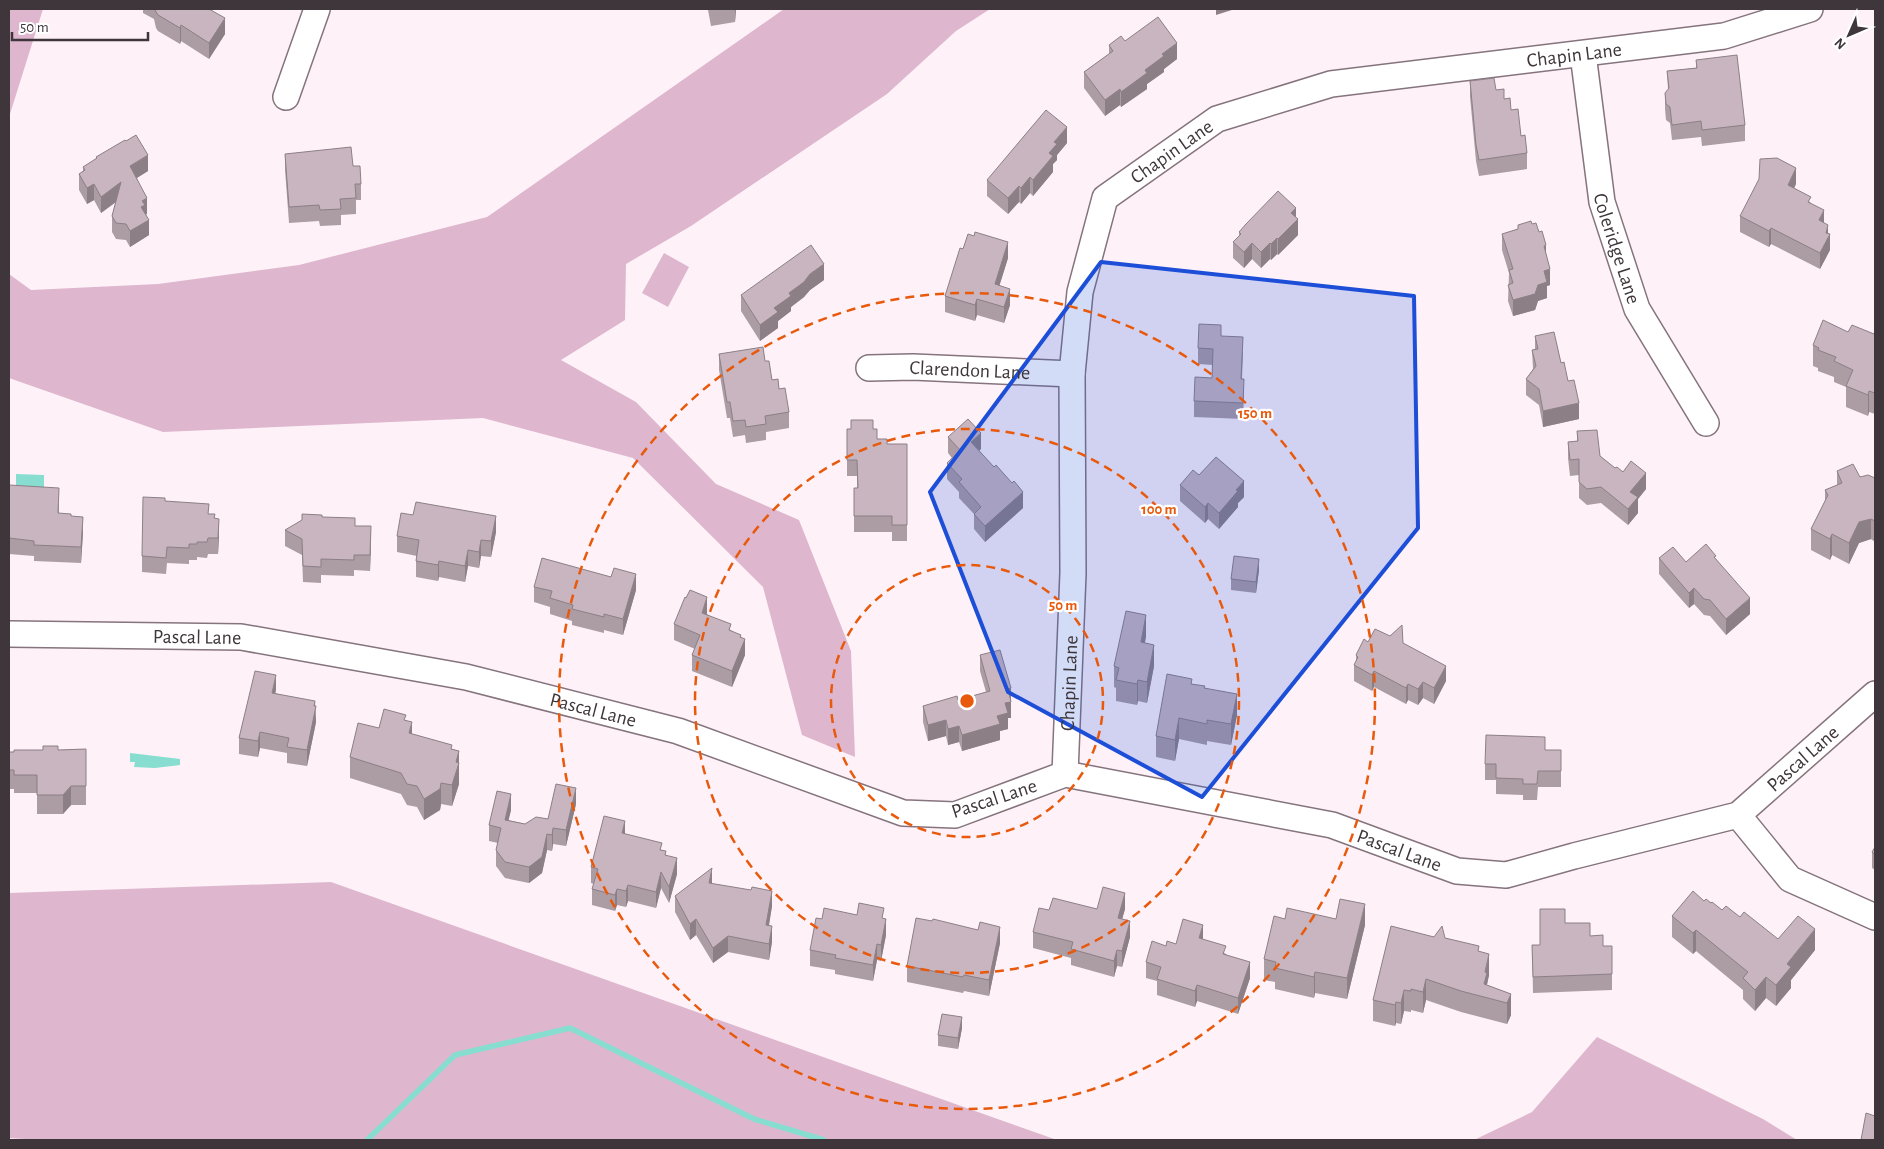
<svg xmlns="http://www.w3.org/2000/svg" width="1884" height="1149" font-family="'Alegreya Sans',sans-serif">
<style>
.green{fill:#deb7ce}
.water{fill:#86ddd0}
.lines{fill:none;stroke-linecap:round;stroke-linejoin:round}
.stream{stroke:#86ddd0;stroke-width:5.5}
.minor-casing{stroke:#85737d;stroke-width:28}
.minor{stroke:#fff;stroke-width:25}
.wall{fill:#ac9ca4}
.shaded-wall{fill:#8c7f86}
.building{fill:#c8b5bf;stroke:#8c7f86}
.marked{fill:#1d4ed8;fill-opacity:0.2;stroke:#1d4ed8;stroke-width:4;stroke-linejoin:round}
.ring{fill:none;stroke:#e8590c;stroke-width:2.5;stroke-dasharray:9 6}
.labels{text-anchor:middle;stroke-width:4.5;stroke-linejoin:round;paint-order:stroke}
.street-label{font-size:20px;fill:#3e363a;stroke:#fff}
.centre{fill:#e8590c;stroke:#fff;stroke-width:2.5}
.ring-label{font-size:15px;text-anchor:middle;font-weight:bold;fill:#e8590c;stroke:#fff;stroke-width:4.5;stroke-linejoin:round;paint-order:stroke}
</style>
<rect width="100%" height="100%" fill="#fef2f8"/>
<g class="green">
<path d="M9,9H43L9,117Z"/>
<path d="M784,9H990L956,31L887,94L691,226L626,264L625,320L561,360L636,402L716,484L799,520L851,651L855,757L802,735L763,587L633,458L483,418L163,432L9,378V274L31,290L158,284L299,265L487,217Z"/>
<path d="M664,253L689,267L668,307L642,293Z"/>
<path d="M331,882L1057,1140H40L9,1138V893Z"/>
<path d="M1597,1037L1763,1119L1797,1140H1474L1532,1112Z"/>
</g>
<g class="water">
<path d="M16,474L44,475V488L16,487Z"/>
<path d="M130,753L180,759V765L155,768L134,767L135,762H130Z"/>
</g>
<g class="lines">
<path class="stream" d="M367,1140L455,1055L570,1028L754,1119L824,1140"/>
<g class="minor-casing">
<g id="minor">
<path id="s1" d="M1583,54L1602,202L1637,309L1706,423"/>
<path d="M286,97L317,9"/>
<path id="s2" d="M869,368L913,367L1072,374"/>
<path id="s3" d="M9,634L241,637L466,677L678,731L903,813L955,815L1065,774L1332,825L1457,871L1506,875L1574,856L1738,815L1875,694"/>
<path id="s4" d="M1065,774L1073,573L1072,374L1080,292L1105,198L1217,119L1331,84L1724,36L1810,9"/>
<path d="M1738,815L1790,879L1875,917"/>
</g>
</g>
<use href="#minor" class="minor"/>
</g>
<g class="wall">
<path d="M143,9H209L225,34L209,59L181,41L180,44L158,31L156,28L154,19L143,13Z"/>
<path d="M706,9H736L735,22L711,26L708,10H706Z"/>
<path d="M1125,41L1177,59L1164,69V72L1147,84V89L1121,107L1120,105L1105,116L1084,88V72L1109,54V45Z"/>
<path d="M1696,60L1745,125V141L1702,146L1701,137L1672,140L1670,123L1666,120L1665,109V93L1668,90L1667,71L1696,68Z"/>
<path d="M1470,81L1496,90L1504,99L1511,110L1527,153V169L1479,176L1476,161L1470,97Z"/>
<path d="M1067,143L1057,155V160L1053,164V172L1033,196L1030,193L1021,204L1019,202L1008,214L987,196V180Z"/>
<path d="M285,154L353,166L361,184V200H356V214L341,215V225L320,226L319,221L289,223L285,170Z"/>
<path d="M96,157L148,171L137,178L147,214H146L149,235L130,247L126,240L116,239L112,232V216L116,202L101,213L94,200L87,204L79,190V174L83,171V167L96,159Z"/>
<path d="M1796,184L1794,188L1811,203L1824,223L1828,234L1830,250L1820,269L1771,244L1769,247L1740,232V216Z"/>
<path d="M1296,217L1298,235L1278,255L1277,254L1271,260L1270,259L1261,268L1252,259L1244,268L1233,258V242L1239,236V232Z"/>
<path d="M1518,225L1546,255L1550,285L1547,286V298L1538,301L1535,310L1513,316L1508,301L1509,273L1502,250V234L1518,229Z"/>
<path d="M963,249L1008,258L999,286L1010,305L1004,323L977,315L975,321L945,312V296Z"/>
<path d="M824,280L810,290L804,297L791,307V311L778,321V328L760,341L741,311V295Z"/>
<path d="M1875,331V414L1869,412L1868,416L1846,407V387L1834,382V377L1818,371V368L1813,366V345L1848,332L1874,334Z"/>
<path d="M1221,336L1243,353L1242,379L1244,395L1243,419L1194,417V401L1212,378L1213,365L1198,364V348Z"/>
<path d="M1535,336L1568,381L1579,419L1543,427L1539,405L1526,395V379L1533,369L1532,350H1535Z"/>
<path d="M719,354L765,361L772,380L779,389L789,412V428L766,432V440L746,443L745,435L733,437L730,418H727L719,370Z"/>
<path d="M847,429H873L877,439L887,444H907V541H892V532H854V488H857V476H847Z"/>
<path d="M1577,431L1600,456L1615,468L1623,472L1646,489L1638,499V513L1628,525L1601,503L1587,505L1579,498V475L1570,476L1568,458V442L1577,441Z"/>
<path d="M948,437L981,449L979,450L1023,508L985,542L974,529V514L959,498V492L947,479V463L952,458L948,453Z"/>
<path d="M1837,471L1860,477L1875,478V542L1871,539L1859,543L1849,564L1832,555L1830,560L1811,550V529L1825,501V490L1837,485Z"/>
<path d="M1199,475L1244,497L1238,503V507L1219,529L1208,519L1205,523L1180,501V485Z"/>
<path d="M9,485L59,504V514L71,516L83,532L81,563L34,561V556L9,554Z"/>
<path d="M165,501L209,514L215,518L219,535L218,554H208L207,558L197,557V560H189V564L167,563L166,574L142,572V556Z"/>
<path d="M322,517L355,526L371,542L370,571L354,570V576L321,575V583L303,582L302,555L285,546V530Z"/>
<path d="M496,532L491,557L481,556L479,568L468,566L465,582L439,577L438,581L416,577V561L417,556L397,552V536Z"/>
<path d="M1659,558L1686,562L1716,559L1750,614L1726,635L1710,616L1704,615L1694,604L1689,608L1659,574Z"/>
<path d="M1259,570L1256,593L1231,590V579Z"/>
<path d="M534,587L636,590L623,635L604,630V633L572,625V621L550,614V607L534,602Z"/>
<path d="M707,613V614L741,637L745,655L732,687L692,671V655L695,649L674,640V624Z"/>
<path d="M1146,636L1145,643L1154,666L1147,703L1138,701L1137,705L1116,701V688L1114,687V666Z"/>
<path d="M1368,642L1403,643L1446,681L1434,704L1423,698L1418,705L1408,700L1406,704L1374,687L1372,691L1354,681V665L1356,661V655Z"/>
<path d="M980,655L1011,688V718H1008V729L1000,731V740L962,751L959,742L948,745L946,736L928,741L923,722V706L958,700L986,692L980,671Z"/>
<path d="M1192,684L1205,688L1237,715L1231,745L1207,741V745L1179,739L1175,761L1156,757V736Z"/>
<path d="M276,690L275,693L315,706L316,722L307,766L287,763V753L260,748L258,757L239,754V738Z"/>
<path d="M406,720L412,734L452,749L459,751V784L452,806L441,804L440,810L424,820L417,807L407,805L401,794L350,778V757L379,728Z"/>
<path d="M86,749V805H71L63,814H37V793H14V789H9V752L58,750Z"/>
<path d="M1545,750H1561V787H1538L1537,800H1523V795L1496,794V780H1485V764Z"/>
<path d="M576,804L566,846L553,844L552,851L547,850L542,873L529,883L505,878L496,866V850L498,843L489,841V825L511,810L508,820L525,824L548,819Z"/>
<path d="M625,834L662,850L666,855L677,874L669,903L661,888L656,908L628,901L626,907L617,905L615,911L592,905V889L594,884L591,883V867Z"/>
<path d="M1875,836V870L1872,868V852L1874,849V837Z"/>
<path d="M712,884L772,906L769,926L772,942L769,960L728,952L713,963L696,935L690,940L675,912V896Z"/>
<path d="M1704,901L1711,903L1722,910L1740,917L1778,939L1815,950L1791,980V988L1776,1006L1766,998L1755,1011L1743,999V990L1696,951L1693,954L1672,937V916Z"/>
<path d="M1125,909L1122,919L1130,937L1122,967L1117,966L1114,977L1071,965V958L1033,948V932L1049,910Z"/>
<path d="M857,915L884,919L886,935L881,961L877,960L873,981L835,974V970L810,966V950L822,919Z"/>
<path d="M1285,919L1365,925L1347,999L1315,993L1314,998L1275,989V982L1264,980V959Z"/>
<path d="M1565,923L1590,936L1603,946H1612V990L1533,993L1532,945H1540Z"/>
<path d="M1434,937L1445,938L1479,952L1489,975L1487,985L1511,994V1015L1507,1024L1461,1012L1426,1000L1423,1013L1411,1010V1012L1404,1011L1401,1024L1396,1023L1395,1026L1373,1021V1000Z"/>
<path d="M1203,940L1226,954L1250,978L1238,1014L1197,1001L1195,1007L1157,995V981L1146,978V962L1166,946Z"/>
<path d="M1000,943L989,996L964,991L963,993L907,982V966Z"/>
<path d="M962,1028L958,1049L938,1046V1035Z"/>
</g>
<g class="shaded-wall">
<path d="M735,9H736L735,22Z"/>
<path d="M1216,9H1235L1216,15Z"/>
<path d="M225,18V34L209,59V43Z"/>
<path d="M181,25V41L180,44V28Z"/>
<path d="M1177,43V59L1164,69V72L1147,84V89L1121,107V92L1162,54Z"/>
<path d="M1120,89V105L1105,116V100Z"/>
<path d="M1067,127V143L1057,155V160L1053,164V172L1033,196V180L1049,153L1054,142Z"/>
<path d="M148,155V171L130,182V166Z"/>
<path d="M1796,168V184L1788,201V185Z"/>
<path d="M1030,177V193L1021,204V188Z"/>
<path d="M121,182V198L101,213V197Z"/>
<path d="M94,184V200L87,204V188Z"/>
<path d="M1019,186V202L1008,214V198Z"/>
<path d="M147,198V214L145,215L141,223L142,201Z"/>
<path d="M1296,208V221L1298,219V235L1278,255V239L1291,213Z"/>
<path d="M1824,210V226L1819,220Z"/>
<path d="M149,220V235L130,247V231Z"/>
<path d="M1828,225V238L1830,234V250L1820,269V253Z"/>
<path d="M1771,228V244L1769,247V231Z"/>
<path d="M1277,238V254L1271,260V244Z"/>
<path d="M1008,242V258L995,300V284Z"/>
<path d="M1252,243V259L1244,268V252Z"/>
<path d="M1270,243V259L1261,268V252Z"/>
<path d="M1546,245V261L1544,246Z"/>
<path d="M824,264V280L810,290L804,297L791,307V311L778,321V328L760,341V325L774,308L789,293L810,274Z"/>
<path d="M1550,269V285L1547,286V298L1538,301L1535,310L1513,316V300L1544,271Z"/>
<path d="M1010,289V305L1004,323V307Z"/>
<path d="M977,299V315L975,321V305Z"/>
<path d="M1869,391V412L1868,416V395Z"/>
<path d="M1579,403V419L1543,427V411Z"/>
<path d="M981,433V449L971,458V442Z"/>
<path d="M1646,473V489L1638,499V513L1628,525V509L1630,492Z"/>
<path d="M1244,481V497L1238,503V507L1219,529V513L1236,490Z"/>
<path d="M1023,492V508L985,542V526Z"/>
<path d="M1208,503V519L1205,523V507Z"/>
<path d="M496,516V532L491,557V541Z"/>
<path d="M83,517V532L81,563V547Z"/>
<path d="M219,519V535L218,554V538Z"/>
<path d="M1871,519V539L1859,543L1849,564V543L1859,522Z"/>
<path d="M371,526V542L370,571V555Z"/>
<path d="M1832,534V555L1830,560V539Z"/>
<path d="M481,540V556L479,568V552Z"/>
<path d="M468,550V566L465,582V566Z"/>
<path d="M1259,559V570L1256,593V582Z"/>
<path d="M439,561V577L438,581V565Z"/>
<path d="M636,574V590L623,635V619Z"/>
<path d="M1694,588V604L1689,608V593Z"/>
<path d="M707,597V613L702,629V613Z"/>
<path d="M1750,598V614L1726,635V619Z"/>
<path d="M1146,615V636L1141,663V642Z"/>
<path d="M741,635V648L745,639V655L732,687V671Z"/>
<path d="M1154,645V666L1147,703V682Z"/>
<path d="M1446,666V681L1434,704V688Z"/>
<path d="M1374,671V687L1372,691V675Z"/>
<path d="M276,675V690L272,708V693Z"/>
<path d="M1138,680V701L1137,705V684Z"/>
<path d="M1423,682V698L1418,705V689Z"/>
<path d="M1408,684V700L1406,704V688Z"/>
<path d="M1011,688V718H1008V729L1000,731V740L962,751V735L997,716L1005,703L1008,689Z"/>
<path d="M1237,694V715L1231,745V724Z"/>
<path d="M315,701L316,722L307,766V750Z"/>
<path d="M1179,718V739L1175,761V740Z"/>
<path d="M946,720V736L928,741V725Z"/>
<path d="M412,722V743L409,733Z"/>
<path d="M959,726V742L948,745V729Z"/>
<path d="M260,732V748L258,757V741Z"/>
<path d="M459,751V784L452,806V785L456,762Z"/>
<path d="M441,783V804L440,810L424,820V799Z"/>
<path d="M71,786V805L63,814V795Z"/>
<path d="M576,788V804L566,846V830Z"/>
<path d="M511,794V810L505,836V820Z"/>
<path d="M625,821V837L622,833Z"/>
<path d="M553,828V844L552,851V835Z"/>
<path d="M547,834V850L542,873L529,883V867Z"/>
<path d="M677,858V874L669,903V887Z"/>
<path d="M712,868V884L709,883Z"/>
<path d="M661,872V888L656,908V892Z"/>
<path d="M628,885V901L626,907V891Z"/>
<path d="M617,889V905L615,911V895Z"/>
<path d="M772,891V906L766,941V925Z"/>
<path d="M1125,893V909L1118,934V918Z"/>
<path d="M1365,904V925L1347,999V978Z"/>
<path d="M696,919V935L690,940V924Z"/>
<path d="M886,919V935L881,961V945Z"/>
<path d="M1130,921V937L1122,967V951Z"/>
<path d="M1203,925V941L1199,938Z"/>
<path d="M772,926V942L769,960V944Z"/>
<path d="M1000,927V943L989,996V980Z"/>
<path d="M1815,929V950L1791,980V988L1776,1006V985L1787,964Z"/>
<path d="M1696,930V951L1693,954V933Z"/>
<path d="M728,936V952L713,963V948Z"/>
<path d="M877,944V960L873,981V965Z"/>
<path d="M1117,950V966L1114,977V961Z"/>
<path d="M1489,954V975L1487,984V993L1484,997L1485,972Z"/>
<path d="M1250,962V978L1238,1014V998Z"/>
<path d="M1315,972V993L1314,998V977Z"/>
<path d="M1766,977V998L1755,1011V990Z"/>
<path d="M1426,979V1000L1423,1013V992Z"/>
<path d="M1197,985V1001L1195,1007V991Z"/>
<path d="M1404,990V1011L1401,1024V1003Z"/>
<path d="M1511,994V1015L1507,1024V1003Z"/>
<path d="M1396,1002V1023L1395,1026V1005Z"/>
<path d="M962,1017V1028L958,1049V1038Z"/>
</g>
<g class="building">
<path d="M155,9H209L225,18L209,43L181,25L180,28L158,15L156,12Z"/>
<path d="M1158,17L1177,43L1162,54L1164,56L1145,70L1147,73L1121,92L1120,89L1105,100L1084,72L1113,51L1109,45L1121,36L1125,41Z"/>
<path d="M1737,55L1745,125L1702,130L1701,121L1672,125L1670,107L1666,104L1665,93L1669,88L1667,71L1697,68L1696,60Z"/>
<path d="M1494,78L1496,90L1504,89V99L1510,98L1511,110L1518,109L1521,136L1525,135L1527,153L1479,160L1476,145L1470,81Z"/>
<path d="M1046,110L1067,127L1054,142L1057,144L1049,153L1053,156L1033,180L1030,177L1021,188L1019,186L1008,198L987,180Z"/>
<path d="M136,135L148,155L130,166L147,198L142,201L145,205L141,207L149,220L130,231L126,224L116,223L112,216L121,182L101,197L94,184L87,188L79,174L85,170L83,167L97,158L96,157L125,140L126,141Z"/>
<path d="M351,147L353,166H360L361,184H355L356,198L340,199L341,209L320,210L319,205L289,207L285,154Z"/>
<path d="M1777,158L1796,168L1788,185L1811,197L1808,202L1824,210L1819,220L1828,225L1826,233L1830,234L1820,253L1771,228L1769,231L1740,216L1759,179L1760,159Z"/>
<path d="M1278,191L1296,208L1291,213L1298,219L1278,239L1277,238L1271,244L1270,243L1261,252L1252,243L1244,252L1233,242L1241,234L1239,232L1246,224Z"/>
<path d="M1531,221L1532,224L1536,223L1539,232L1542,231L1546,245L1544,246L1550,269L1544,271L1547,282L1538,285L1535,294L1513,300L1508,285L1513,283L1509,270L1513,269L1502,234L1518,229V225Z"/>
<path d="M975,232L1008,242L995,284L1010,289L1004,307L977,299L975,305L945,296L960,248L963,249L968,234L974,236Z"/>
<path d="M811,245L824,264L810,274L804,282L789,293L791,296L774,308L778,312L760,325L741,295Z"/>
<path d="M1823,320L1848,332L1852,325L1874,334L1875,331V393L1869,391L1868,395L1846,386L1853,370L1834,361L1836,357L1818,350L1819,348L1813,345Z"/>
<path d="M1199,324L1221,325V336L1243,337L1241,379H1244L1243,403L1194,401L1195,377L1212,378L1213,349L1198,348Z"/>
<path d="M1554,332L1561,363L1564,362L1568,381L1574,380L1579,403L1543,411L1539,389L1526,379L1536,366L1532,350L1538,349L1535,336Z"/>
<path d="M763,347L765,361H769L772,380L778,379L779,389L785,388L789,412L765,416L766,424L746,427L745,420L733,421L730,402H727L719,354Z"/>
<path d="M968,419L981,433L971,442L994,467L996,465L1012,483L1014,481L1023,492L985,526L974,514L981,507L959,482L962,479L947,463L960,450L948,437Z"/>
<path d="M851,420H873V429H877V439H887V444H907V525H892V516H854V488H858L857,460H847V429H851Z"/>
<path d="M1597,430L1600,456L1615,468L1617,467L1623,472L1631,461L1646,473L1630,492L1638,497L1628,509L1601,487L1587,489L1579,482V459L1570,460L1568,442L1578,441L1577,431Z"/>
<path d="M1216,457L1244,481L1236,490L1238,491L1219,513L1208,503L1205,507L1180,485L1193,470L1199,475Z"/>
<path d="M1853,464L1860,477L1868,475L1875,478V521L1871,519L1859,522L1849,543L1832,534L1830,539L1811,529L1828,495L1825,490L1842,483L1837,471Z"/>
<path d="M9,485L59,488L58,513L71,514V516L83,517L81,547L34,545V541L9,538Z"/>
<path d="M143,497L165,498V501L209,504L208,514H215L214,518L219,519L218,538H208L207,542H197V544H189V548L167,547L166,558L142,556Z"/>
<path d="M416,502L496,516L491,541L481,540L479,552L468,550L465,566L439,561L438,565L416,561L419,540L397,536L401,513L413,515Z"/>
<path d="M302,514L322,515V517L355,518V526H371L370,555H354V560L321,559V567L303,566L302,539L285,530L302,520Z"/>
<path d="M1706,544L1716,556L1714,557L1750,598L1726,619L1710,600L1704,599L1694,588L1689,593L1659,558L1673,547L1686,562Z"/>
<path d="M1234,556L1259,559L1256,582L1231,579Z"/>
<path d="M542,558L611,577L614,568L636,574L623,619L604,614V617L572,609L573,605L550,598L552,591L534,587Z"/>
<path d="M690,590L707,597L702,613L731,624L729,630L741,635L740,637L745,639L732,671L692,655L700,635L674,624L685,597L686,598Z"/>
<path d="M1126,611L1146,615L1141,642L1154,645L1147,682L1138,680L1137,684L1116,680L1119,668L1114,666Z"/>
<path d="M1402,625L1403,643L1446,666L1434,688L1423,682L1418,689L1408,684L1406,688L1374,671L1372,675L1354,665L1358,657L1356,655L1364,639L1368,642L1375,629L1390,636Z"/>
<path d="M1000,650L1011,688L1008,689L1011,702L1005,703L1008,713L997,716L1000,724L962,735L959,726L948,729L946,720L928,725L923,706L957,696L958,700L990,691L980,655Z"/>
<path d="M255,671L276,675L272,693L315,701L314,706H316L307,750L287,747L289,738L260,732L258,741L239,738Z"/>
<path d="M1167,674L1192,679L1191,684L1205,686L1204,688L1237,694L1231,724L1207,720V724L1179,718L1175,740L1156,736Z"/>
<path d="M384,709L406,715L404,720L412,722L409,733L452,745L451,749L459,751L456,762L459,763L452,785L441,783L440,789L424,799L417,786L407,784L401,773L350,757L358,723L379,728Z"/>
<path d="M1486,735L1545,737V750H1561V771H1538L1537,784H1523V779L1496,778V764H1485Z"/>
<path d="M43,746H58V750L86,749V786H71L63,795H37V775H14V770H9V752H14V750H43Z"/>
<path d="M556,784L576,788L566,830L553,828L552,835L547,834L542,857L529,867L505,862L496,850L501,828L489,825L497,791L511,794L505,820L525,824L536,817L548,819Z"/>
<path d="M604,816L625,821L622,833L662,843L660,850L666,851L665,855L677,858L669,887L661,872L656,892L628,885L626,891L617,889L615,895L592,889L598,869L591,867Z"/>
<path d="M1875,847V855L1872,852Z"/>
<path d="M712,868L709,883L751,890L752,887L772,891L766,925L772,926L769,944L728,936L713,948L696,919L690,924L675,896Z"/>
<path d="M1103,887L1125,893L1118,918L1130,921L1122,951L1117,950L1114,961L1071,949L1073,942L1033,932L1039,908L1049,910L1053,898L1097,909Z"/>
<path d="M1693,891L1704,901L1706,899L1711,903L1712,902L1722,910L1726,906L1740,917L1744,912L1778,939L1798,916L1815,929L1787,964L1791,967L1776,985L1766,977L1755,990L1743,978L1748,972L1696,930L1693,933L1672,916Z"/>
<path d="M1340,899L1365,904L1347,978L1315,972L1314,977L1275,968L1276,962L1264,959L1274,916L1285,919L1287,908L1336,919Z"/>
<path d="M859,903L884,908L882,918L886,919L881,945L877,944L873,965L835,958L836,955L810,950L816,918L822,919L824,908L857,915Z"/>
<path d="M1540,909H1565V923H1590V936L1603,935V946H1612V974L1533,977L1532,945H1540Z"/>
<path d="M916,918L932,921L933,919L978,930L980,922L1000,927L989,980L964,975L963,977L907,966Z"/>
<path d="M1183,919L1203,925L1199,938L1226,946L1223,954L1250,962L1238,998L1197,985L1195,991L1157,979L1161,967L1146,962L1152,941L1166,946L1167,941L1176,944Z"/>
<path d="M1391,926L1434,937L1442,926L1445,938L1479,946L1478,951L1489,954L1485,972L1487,973L1484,984L1511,994L1507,1003L1461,991L1426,979L1423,992L1411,989V991L1404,990L1401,1003L1396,1002L1395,1005L1373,1000Z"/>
<path d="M942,1014L962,1017L958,1038L938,1035Z"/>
<path d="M1866,1113L1875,1116V1140H1861Z"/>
</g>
<path class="marked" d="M1101,262L1414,296L1418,528L1202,797L1008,692L930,492Z"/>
<g class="ring">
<circle cx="967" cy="701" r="136"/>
<circle cx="967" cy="701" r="272"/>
<circle cx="967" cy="701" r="408"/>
</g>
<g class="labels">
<g class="street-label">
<text dy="7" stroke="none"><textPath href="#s4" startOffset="1081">Chapin Lane</textPath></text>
<text dy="7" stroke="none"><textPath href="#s4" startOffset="661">Chapin Lane</textPath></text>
<text dy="7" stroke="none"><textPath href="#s1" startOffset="198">Coleridge Lane</textPath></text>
<text dy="7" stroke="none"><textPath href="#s2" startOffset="101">Clarendon Lane</textPath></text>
<text dy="7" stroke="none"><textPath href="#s3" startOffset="188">Pascal Lane</textPath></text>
<text dy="7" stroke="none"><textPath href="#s4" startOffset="91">Chapin Lane</textPath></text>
<text dy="7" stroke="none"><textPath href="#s3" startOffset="592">Pascal Lane</textPath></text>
<text dy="7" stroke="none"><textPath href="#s3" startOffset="1868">Pascal Lane</textPath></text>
<text transform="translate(994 798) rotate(-18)" y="7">Pascal Lane</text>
<text dy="7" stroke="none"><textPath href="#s3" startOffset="1432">Pascal Lane</textPath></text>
</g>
</g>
<circle cx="967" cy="701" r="8" class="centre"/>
<g class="ring-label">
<text x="1255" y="418">150 m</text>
<text x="1159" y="514">100 m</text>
<text x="1063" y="610">50 m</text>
</g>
<rect width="1884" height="1149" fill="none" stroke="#3e363a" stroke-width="20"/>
<g transform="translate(1849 35) rotate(225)" stroke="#ffffff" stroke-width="4" paint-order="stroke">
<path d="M0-4L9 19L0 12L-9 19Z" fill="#3e363a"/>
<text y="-8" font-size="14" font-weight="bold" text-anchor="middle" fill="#3e363a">N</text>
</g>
<path d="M12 32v8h136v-8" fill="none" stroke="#3e363a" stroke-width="2.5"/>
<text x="20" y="32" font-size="15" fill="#3e363a" stroke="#ffffff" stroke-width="4" paint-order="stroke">50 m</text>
</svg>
